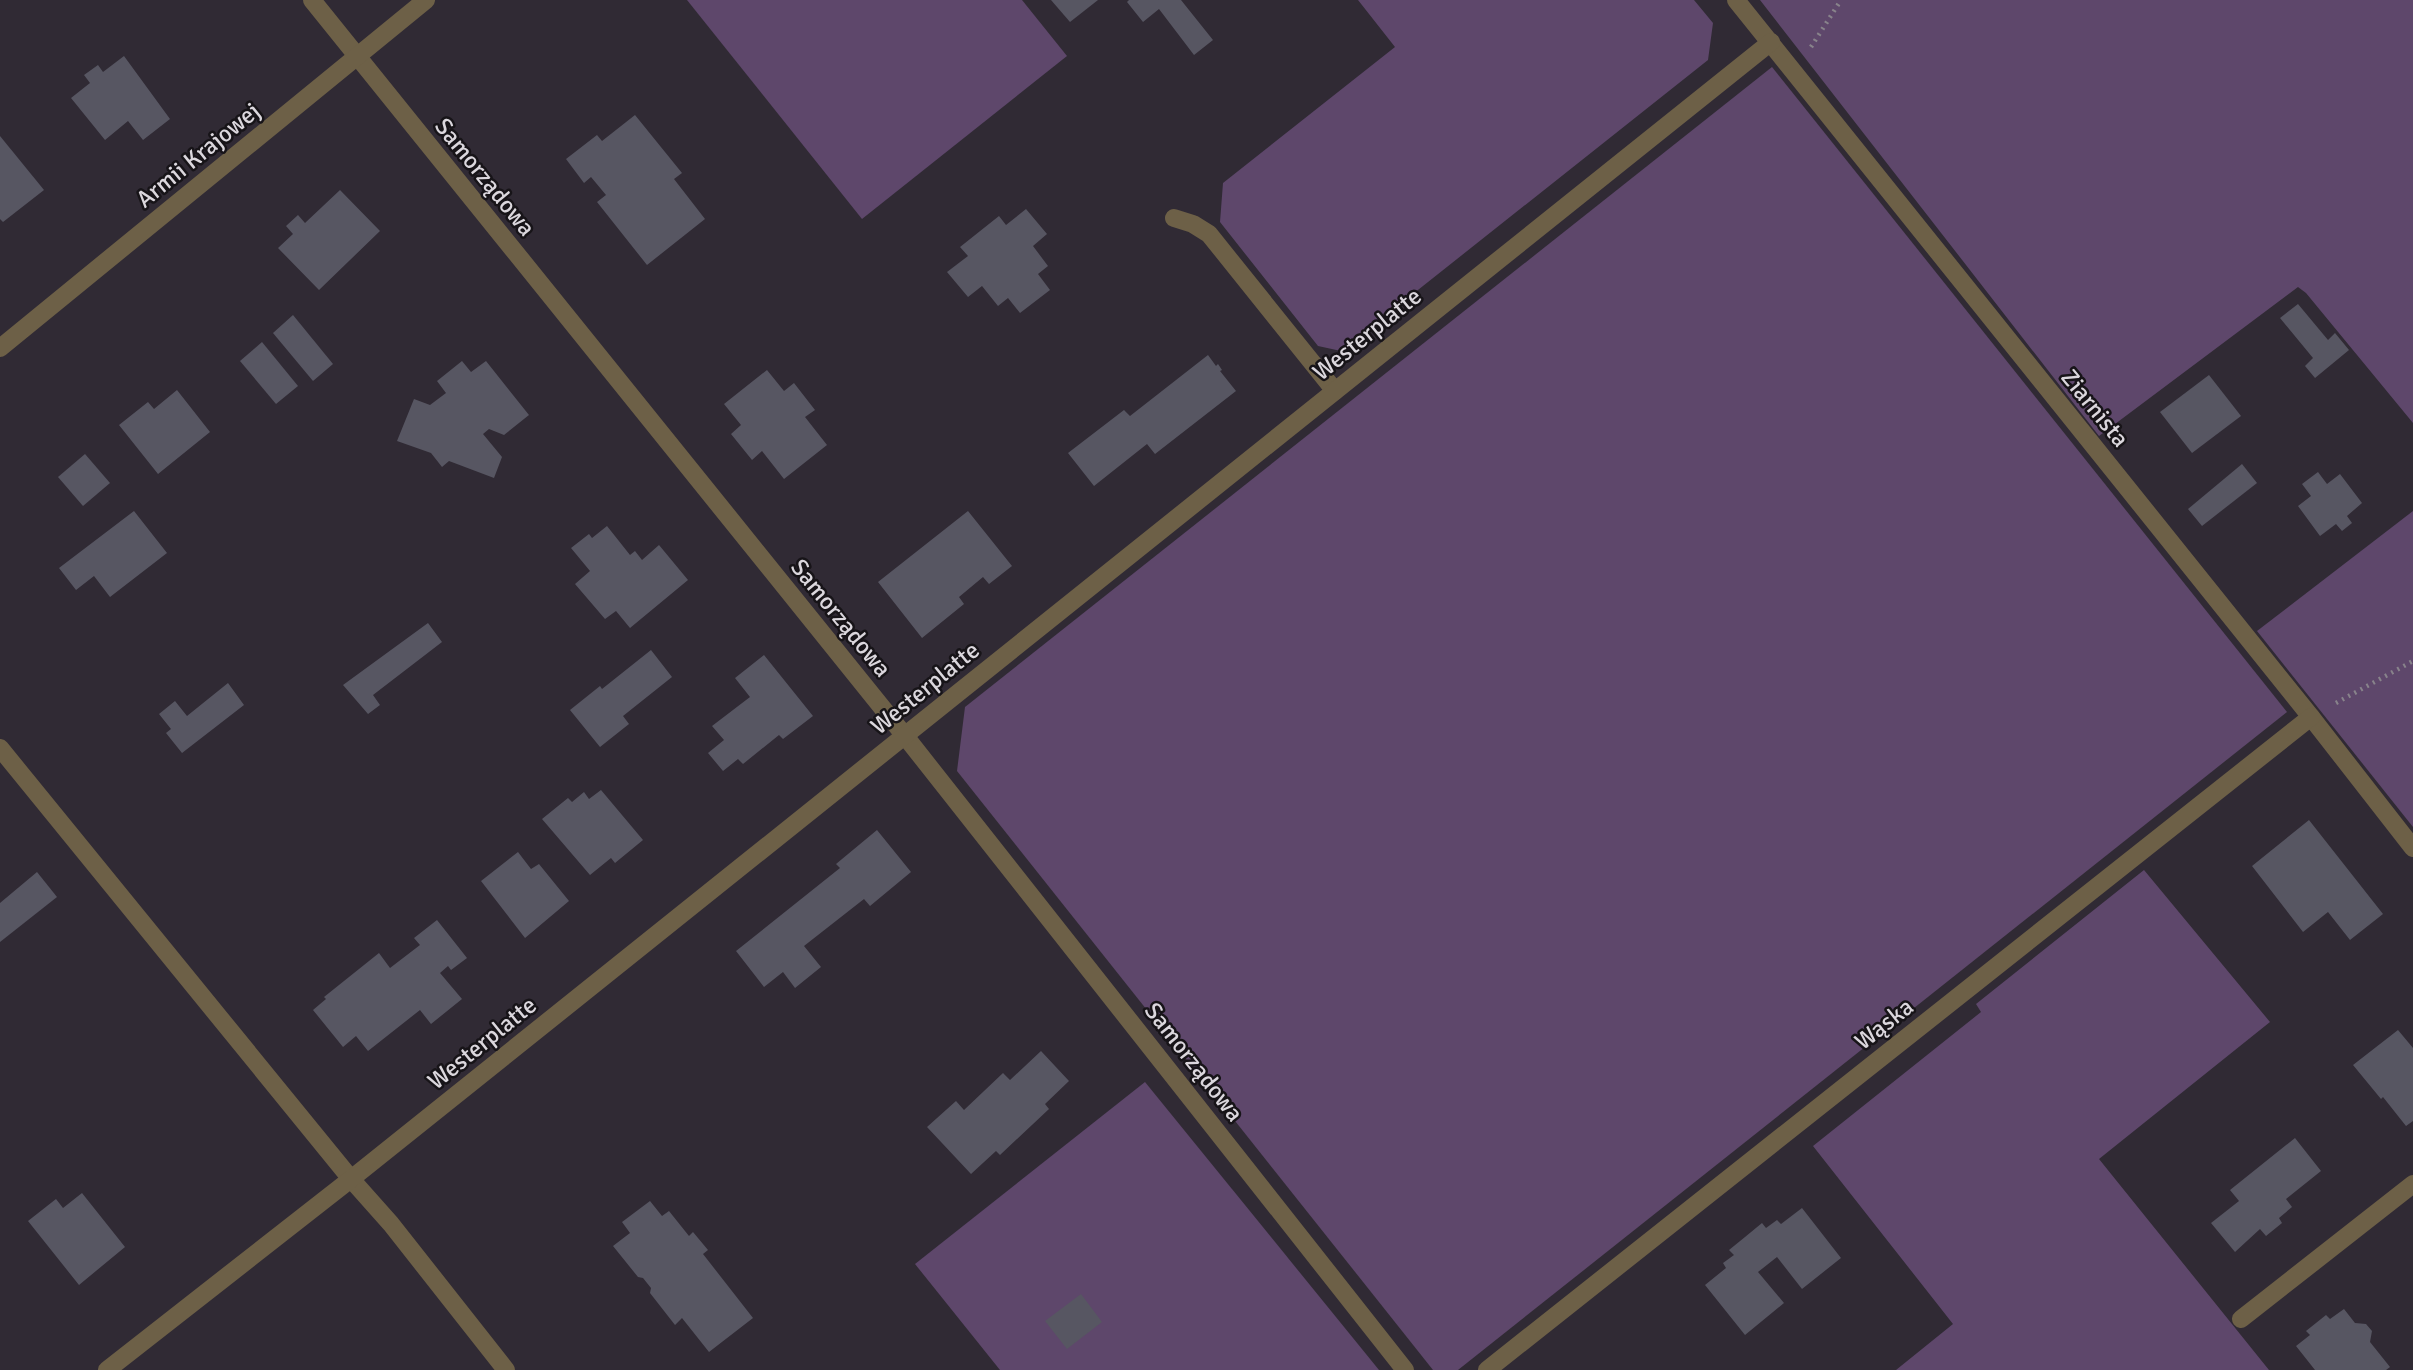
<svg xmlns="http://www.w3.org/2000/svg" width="2413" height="1370" font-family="Signika,sans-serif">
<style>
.green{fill:#5e476b}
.building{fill:#575662}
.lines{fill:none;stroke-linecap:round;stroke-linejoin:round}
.path{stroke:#88838b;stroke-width:4.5;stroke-dasharray:2 5;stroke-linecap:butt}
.minor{stroke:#6d6047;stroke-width:18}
.labels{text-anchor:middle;stroke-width:5;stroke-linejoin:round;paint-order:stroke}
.street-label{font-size:24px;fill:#dbd7dd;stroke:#171418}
</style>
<rect width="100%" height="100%" fill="#302a34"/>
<g class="green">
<path d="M687,0H1022L1067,56L862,219Z"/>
<path d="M1358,0H1694L1713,23L1708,60L1341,351L1318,346L1220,222L1223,183L1395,47Z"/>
<path d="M1760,0H2413V423L2306,293L2298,287L2099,436Z"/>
<path d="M1772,67L2287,712L1458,1370H1433L957,771L965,707Z"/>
<path d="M2413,511V827L2257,631Z"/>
<path d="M2144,870L2270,1022L2099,1159L2269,1370H1896L1953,1324L1813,1146L1981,1012L1976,1004Z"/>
<path d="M1145,1082L1379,1370H1000L915,1264Z"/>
</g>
<g class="building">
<path d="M1051,0H1098L1070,22Z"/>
<path d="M1129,0H1181L1213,40L1194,55L1159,9L1143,22L1127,2Z"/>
<path d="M124,56L170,119L143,140L128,121L105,140L71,98L90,83L84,75L98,65L103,72Z"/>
<path d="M635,115L682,173L674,179L705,219L647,265L597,202L606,195L591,177L584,183L566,159L597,135L602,141Z"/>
<path d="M0,136L44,190L3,222L0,219Z"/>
<path d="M340,190L380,231L319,290L278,248L293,234L286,226L298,215L305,223Z"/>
<path d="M1026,209L1047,234L1033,246L1048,266L1038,274L1050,290L1020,313L1008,298L998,306L982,286L968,297L947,272L968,256L960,247L999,216L1006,225Z"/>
<path d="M2298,304L2328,340L2335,333L2349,350L2315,378L2305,366L2313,358L2280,318Z"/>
<path d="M293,315L333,364L313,381L273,333Z"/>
<path d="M262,342L298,386L276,404L240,361Z"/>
<path d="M1208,355L1216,366L1218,364L1222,370L1220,371L1236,391L1155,454L1147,444L1094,486L1068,453L1124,410L1130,416Z"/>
<path d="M462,361L471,372L486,361L529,415L504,435L489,429L483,434L502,457L494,478L449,461L442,467L431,453L397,441L414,399L430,405L446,393L437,381Z"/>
<path d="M767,370L784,391L794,383L815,410L805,417L827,445L784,479L762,451L752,460L731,434L741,425L724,404Z"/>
<path d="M2209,375L2241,416L2192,453L2160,412Z"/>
<path d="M177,390L210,432L158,474L119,425L148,402L154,409Z"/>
<path d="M85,454L110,483L83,506L58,477Z"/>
<path d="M2242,464L2257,483L2202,526L2188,509Z"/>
<path d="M2318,472L2327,484L2340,474L2362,503L2347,516L2352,523L2342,531L2336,524L2320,536L2298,506L2311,496L2302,484Z"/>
<path d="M134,511L167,553L110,597L94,576L76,590L59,568Z"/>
<path d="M968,511L1012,566L989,584L983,577L959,597L964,604L922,638L878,582Z"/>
<path d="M607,526L630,555L635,551L642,560L659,545L688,580L630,628L616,611L605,619L575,584L590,571L571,548L589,534L592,538Z"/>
<path d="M428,623L442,642L373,695L380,705L368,714L343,685Z"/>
<path d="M651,650L672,677L623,716L629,724L600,747L570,710L600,686L602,689Z"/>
<path d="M764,655L813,716L783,739L779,735L743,764L738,759L723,771L708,753L724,740L712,726L750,697L735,678Z"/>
<path d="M228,683L244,705L182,753L166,733L171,729L159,714L175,701L187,716Z"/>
<path d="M601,790L643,840L615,863L611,858L590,875L542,819L568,798L572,802L584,792L589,799Z"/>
<path d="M2309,820L2383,914L2350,940L2328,912L2303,932L2252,866Z"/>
<path d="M877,830L911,872L870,906L864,899L804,946L821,967L795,988L783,972L764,987L736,951L840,868L836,864Z"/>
<path d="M518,852L531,869L539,864L569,901L525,938L481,881Z"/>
<path d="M37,872L57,897L0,942V903Z"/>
<path d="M437,920L467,958L451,970L448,966L440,973L462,999L431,1024L420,1010L368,1051L356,1036L343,1047L313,1010L326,999L324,997L379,953L390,968L420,945L414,938Z"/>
<path d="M2398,1030L2413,1048V1121L2406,1126L2383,1097L2381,1099L2353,1065Z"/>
<path d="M1041,1051L1069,1081L1045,1104L1049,1109L1000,1155L996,1151L971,1174L927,1127L956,1101L964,1110L1003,1073L1010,1080Z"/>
<path d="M2295,1138L2321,1171L2286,1199L2292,1207L2279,1218L2282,1223L2266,1236L2260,1229L2235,1252L2211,1223L2239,1201L2230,1190Z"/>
<path d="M82,1193L125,1247L79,1285L28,1221L56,1199L63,1208Z"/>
<path d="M650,1201L662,1216L669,1211L689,1236L693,1232L708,1250L703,1254L753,1318L709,1352L682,1318L675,1325L650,1293L651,1288L643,1278L638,1277L613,1246L630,1233L622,1222Z"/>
<path d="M1802,1208L1841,1258L1802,1289L1777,1257L1758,1272L1784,1303L1745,1335L1705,1285L1726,1268L1723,1263L1734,1255L1729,1250L1745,1237L1762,1223L1766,1228L1777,1220L1781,1224Z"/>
<path d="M1081,1294L1102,1322L1067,1349L1045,1321Z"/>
<path d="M2344,1309L2355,1323L2366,1324L2372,1331L2370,1342L2390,1367L2386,1370H2315L2296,1346L2310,1335L2306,1331L2326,1315L2330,1319Z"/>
</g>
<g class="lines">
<g class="path">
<path d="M1811,47L1841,0"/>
<path d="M2336,703L2413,661"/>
</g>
<g class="minor">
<path d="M312,0L905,736L1405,1370"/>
<path d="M1736,0L2311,717L2413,848"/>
<path d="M1174,218L1193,224L1209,234L1335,391"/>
<path d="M0,348L426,0"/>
<path d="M0,748L351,1179L391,1224L506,1370"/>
<path d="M2241,1319L2413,1184"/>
<path d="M107,1370L351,1179L1771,42"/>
<path d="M1487,1370L2311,717"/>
</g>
</g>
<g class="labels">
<g class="street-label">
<text transform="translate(198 155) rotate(-39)" y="8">Armii Krajowej</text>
<text transform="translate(485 177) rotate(51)" y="8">Samorządowa</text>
<text transform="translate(1367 334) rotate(-39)" y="8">Westerplatte</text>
<text transform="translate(2095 408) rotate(51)" y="8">Ziarnista</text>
<text transform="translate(841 618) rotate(51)" y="8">Samorządowa</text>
<text transform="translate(925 688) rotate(-39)" y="8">Westerplatte</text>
<text transform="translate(1884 1024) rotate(-38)" y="8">Wąska</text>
<text transform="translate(482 1043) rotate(-39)" y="8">Westerplatte</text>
<text transform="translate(1194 1062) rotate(52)" y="8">Samorządowa</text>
</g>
</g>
</svg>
